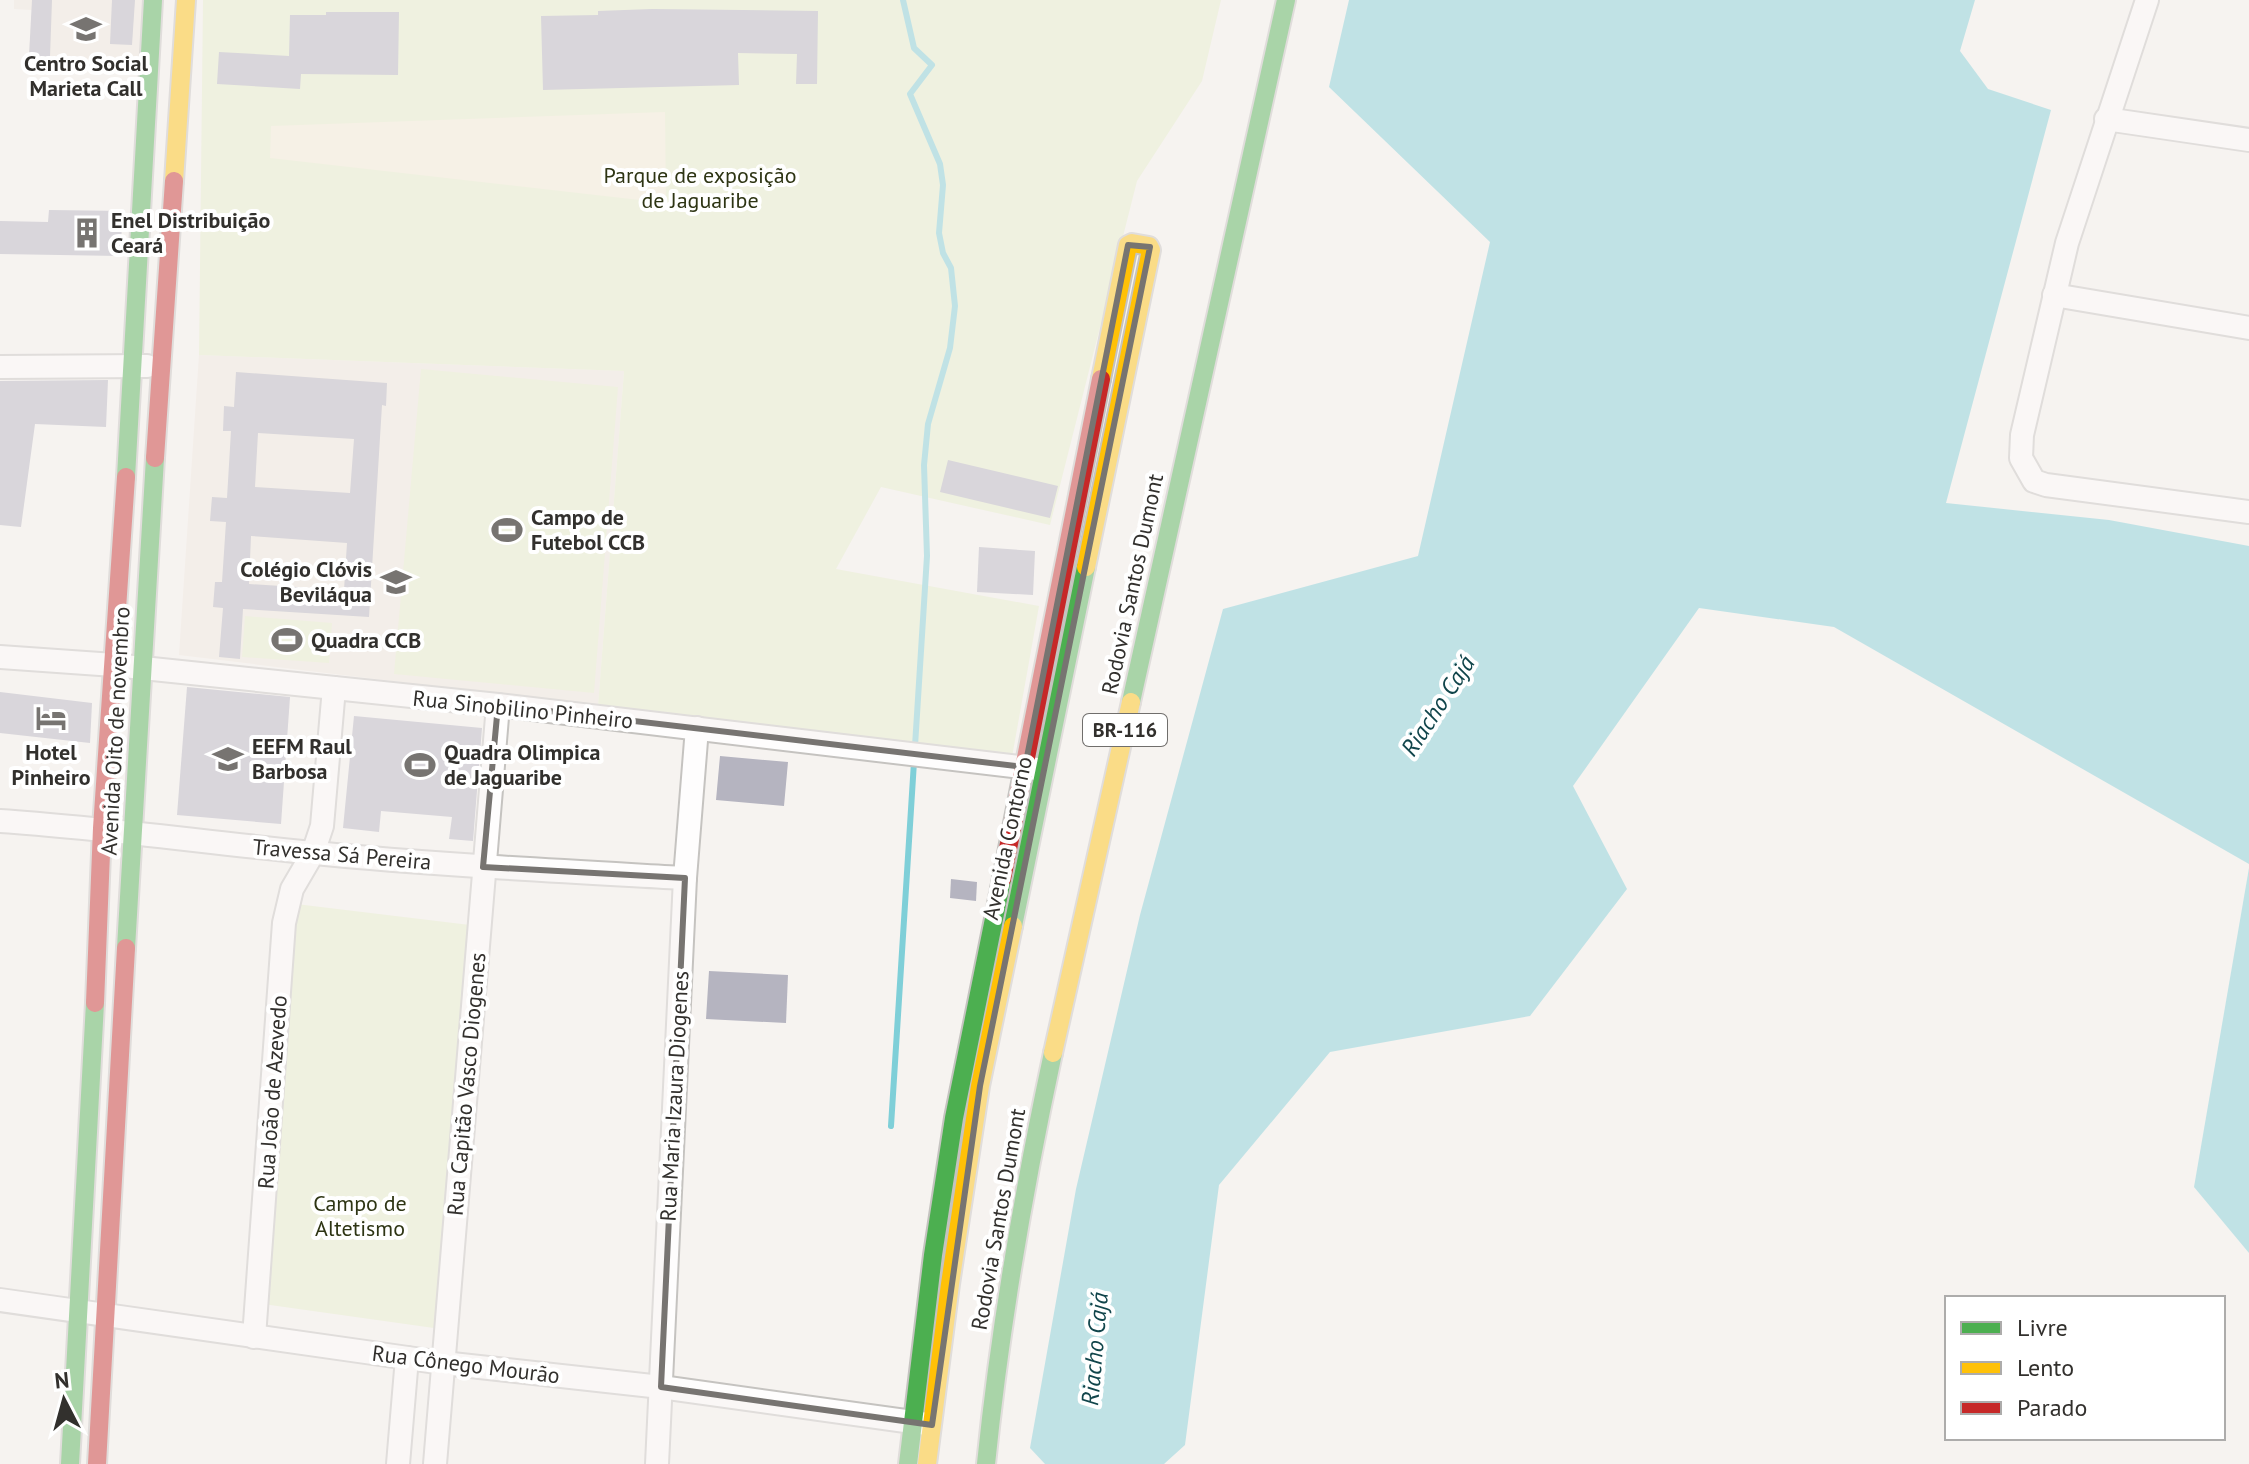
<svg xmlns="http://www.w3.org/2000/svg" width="2249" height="1464" font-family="'PT Sans',sans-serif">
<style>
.built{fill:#f0e9df}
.green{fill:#e7efcc}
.sand{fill:#f6efd9}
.water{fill:#7fcfd8}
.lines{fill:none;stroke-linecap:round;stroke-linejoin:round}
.stream{stroke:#7fcfd8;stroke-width:6}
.building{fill:#b5b4c0;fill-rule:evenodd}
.street-casing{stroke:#c5c3c0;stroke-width:26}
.fast-casing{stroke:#c5c3c0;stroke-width:22}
.slow-casing{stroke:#c5c3c0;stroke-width:22}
.jam-casing{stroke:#c5c3c0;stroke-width:22}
.street{stroke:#fefdfd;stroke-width:22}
.fast{stroke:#4caf50;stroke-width:18}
.slow{stroke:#ffc107;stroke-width:18}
.jam{stroke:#c62828;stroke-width:18}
.marked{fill:none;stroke:#777471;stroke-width:6;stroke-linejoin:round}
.labels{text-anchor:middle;stroke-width:8;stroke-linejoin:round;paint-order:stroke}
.shield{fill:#fff;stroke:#706e6c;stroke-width:2}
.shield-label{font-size:20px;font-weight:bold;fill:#32302d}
.poi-label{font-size:22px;font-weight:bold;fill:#32302d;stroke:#fff;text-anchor:start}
.park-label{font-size:22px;fill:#2e3514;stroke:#fff}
.street-label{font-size:22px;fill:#32302d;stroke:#fff}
.water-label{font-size:24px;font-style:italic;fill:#11454b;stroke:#fff}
</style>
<rect width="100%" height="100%" fill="#f6f3f0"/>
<g class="built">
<path d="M14,0H143L140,62L29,56L32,10L14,9Z"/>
<path d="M199,355L624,371L598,706L179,655Z"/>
</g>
<g class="green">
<path d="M203,0H1221L1202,81L1137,181L1050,525L881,487L836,569L1039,606L1012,757L598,706L624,371L199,355Z"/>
<path d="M421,369L618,387L594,693L394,674Z"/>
<path d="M245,616L332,623L329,663L242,657Z"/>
<path d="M296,904L470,925L441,1329L263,1304Z"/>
</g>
<path class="sand" d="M665,112L666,203L270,158L271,126Z"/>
<g class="water">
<path d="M1349,0H1975L1960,51L1988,89L2051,110L1946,503L2109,520L2249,546V864L1834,627L1699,608L1573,786L1627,889L1530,1016L1330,1052L1219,1185L1185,1445L1164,1464H1045L1030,1448L1076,1189L1140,915L1223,609L1418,556L1490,242L1329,87Z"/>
<path d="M2249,868V1253L2194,1187Z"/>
</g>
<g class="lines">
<path class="stream" d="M891,1126L927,556L924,465L928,424L950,348L955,306L951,268L943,253L939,233L943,185L940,164L910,94L932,65L914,48L903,0"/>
</g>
<g class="building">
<path d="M32,0H52L50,57L29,56Z"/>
<path d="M112,0H135L132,45L110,44Z"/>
<path d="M652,9L818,11L817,84H796L797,54L738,53L739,85L543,90L541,16L598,15V11Z"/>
<path d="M326,12H399L398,75L301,74L300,89L217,84L219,52L289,56L290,15H326Z"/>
<path d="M49,210L123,211L120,256L0,254V221L48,222Z"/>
<path d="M236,372L387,383L386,406L382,405L369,617L243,609L240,659L219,657L223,608L213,607L215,582H222L226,522L210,521L212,497L227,498L231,431H223L224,406L234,407ZM258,433L354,439L350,493L255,487ZM251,536L347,543L344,590L249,584Z"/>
<path d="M108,380L106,427L35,424L21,527L0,525V381Z"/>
<path d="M948,460L1058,486L1050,518L940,492Z"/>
<path d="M979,547L1035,551L1033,595L977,592Z"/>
<path d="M187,687L290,697L281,824L177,815Z"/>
<path d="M0,692L92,703L90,743L0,733Z"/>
<path d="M354,716L482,728L473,841L449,839L452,817L381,811L379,832L343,828Z"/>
<path d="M720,756L788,762L784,806L716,800Z"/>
<path d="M951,879L977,882L976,901L950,898Z"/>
<path d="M709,971L788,975L786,1023L706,1019Z"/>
</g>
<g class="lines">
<g class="street-casing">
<g id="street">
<path d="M2147,0L2067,243L2022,435L2021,458L2034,481L2046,485L2249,512"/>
<path d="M2106,119L2249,140"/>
<path d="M2054,295L2249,328"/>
<path d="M0,367L147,366"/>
<path d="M0,657L114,665L498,705L1037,769"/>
<path d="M0,821C106,828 209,843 315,853C438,865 561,871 685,878"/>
<path d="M0,1300L443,1363L661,1387L927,1424"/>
<path d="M254,1337L284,923L292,889L313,853L322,826L334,688"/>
<path d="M398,1464L407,1358"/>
<path d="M435,1464L498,705"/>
<path d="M657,1464L685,878L697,728"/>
</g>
</g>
<g class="fast-casing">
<g id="fast">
<path d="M126,477L153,0"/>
<path d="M1131,702L1286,0"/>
<path d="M1013,926L1086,567"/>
<path d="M126,948L155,458"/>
<path d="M70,1464L95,1003"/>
<path d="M908,1464L933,1255L954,1118L1002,879"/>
<path d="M986,1464C1000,1326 1024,1188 1053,1053"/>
</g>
</g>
<g class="slow-casing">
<g id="slow">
<path d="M174,181L186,0"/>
<path d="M1086,567L1151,250L1149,246L1132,243L1128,245L1101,379"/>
<path d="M1053,1053L1131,702"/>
<path d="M927,1464L950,1284L980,1086L1013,926"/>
</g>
</g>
<g class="jam-casing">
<g id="jam">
<path d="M155,458L174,181"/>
<path d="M1002,879L1101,379"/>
<path d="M95,1003L102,828L126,477"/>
<path d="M97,1464L126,948"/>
</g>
</g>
<use href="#street" class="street"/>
<use href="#fast" class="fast"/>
<use href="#slow" class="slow"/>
<use href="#jam" class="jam"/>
</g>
<path d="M0 0H2249V1464H0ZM1128,245L1150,247L980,1086L932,1425L661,1387L685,878L483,867L498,705L1025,767Z" fill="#f6f3f0" fill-opacity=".55" fill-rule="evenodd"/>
<path class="marked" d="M1128,245L1150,247L980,1086L932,1425L661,1387L685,878L483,867L498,705L1025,767Z"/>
<defs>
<g id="school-bare" transform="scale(2.4)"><path d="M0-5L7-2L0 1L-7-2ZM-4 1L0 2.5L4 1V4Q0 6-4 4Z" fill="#777471" stroke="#fff" stroke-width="2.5" paint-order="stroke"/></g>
<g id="building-bare" transform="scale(2.4)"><path d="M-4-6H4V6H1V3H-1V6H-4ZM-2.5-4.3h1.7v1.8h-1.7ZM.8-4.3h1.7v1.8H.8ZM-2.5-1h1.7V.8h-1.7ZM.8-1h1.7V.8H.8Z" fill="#777471" stroke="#fff" stroke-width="2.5" paint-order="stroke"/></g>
<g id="stadium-bare" transform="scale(2.4)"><path d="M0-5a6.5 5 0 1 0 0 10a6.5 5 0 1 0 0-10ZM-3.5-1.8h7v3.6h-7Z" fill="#777471" stroke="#fff" stroke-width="2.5" paint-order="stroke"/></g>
<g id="hotel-bare" transform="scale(2.4)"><path d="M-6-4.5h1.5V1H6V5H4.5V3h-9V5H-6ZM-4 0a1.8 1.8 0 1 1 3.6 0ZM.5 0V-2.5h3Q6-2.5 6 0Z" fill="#777471" stroke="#fff" stroke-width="2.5" paint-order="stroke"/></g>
</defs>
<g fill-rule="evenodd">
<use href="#school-bare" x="86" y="29"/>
<use href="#building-bare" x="87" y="233"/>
<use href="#stadium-bare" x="507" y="530"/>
<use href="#school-bare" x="396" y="582"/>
<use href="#stadium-bare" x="287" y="640"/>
<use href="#hotel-bare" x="51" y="718"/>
<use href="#school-bare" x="228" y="759"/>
<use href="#stadium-bare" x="420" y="765"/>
</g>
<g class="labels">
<rect class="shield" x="1083" y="714" width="84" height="32" rx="6"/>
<g class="shield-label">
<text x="1125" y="737">BR-116</text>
</g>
<g class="poi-label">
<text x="86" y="71" text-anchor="middle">Centro Social<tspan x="86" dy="25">Marieta Call</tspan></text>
<text x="111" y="228">Enel Distribuição<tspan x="111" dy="25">Ceará</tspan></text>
<text x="531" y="525">Campo de<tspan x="531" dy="25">Futebol CCB</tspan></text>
<text x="372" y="577" text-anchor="end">Colégio Clóvis<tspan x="372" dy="25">Beviláqua</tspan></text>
<text x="311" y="648">Quadra CCB</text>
<text x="252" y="754">EEFM Raul<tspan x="252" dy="25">Barbosa</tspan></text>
<text x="51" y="760" text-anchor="middle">Hotel<tspan x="51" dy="25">Pinheiro</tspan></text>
<text x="444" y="760">Quadra Olimpica<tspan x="444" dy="25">de Jaguaribe</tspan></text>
</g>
<g class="park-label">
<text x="700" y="183">Parque de exposição<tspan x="700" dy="25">de Jaguaribe</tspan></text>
<text x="360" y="1211">Campo de<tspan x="360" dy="25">Altetismo</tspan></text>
</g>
<g class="street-label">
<text transform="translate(1132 584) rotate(-78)" y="8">Rodovia Santos Dumont</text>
<text transform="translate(523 709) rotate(6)" y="8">Rua Sinobilino Pinheiro</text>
<text transform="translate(115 731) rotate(-87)" y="8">Avenida Oito de novembro</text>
<text transform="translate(1007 838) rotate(-78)" y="8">Avenida Contorno</text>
<text transform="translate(342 854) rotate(5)" y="8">Travessa Sá Pereira</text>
<text transform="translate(466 1084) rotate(-85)" y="8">Rua Capitão Vasco Diogenes</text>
<text transform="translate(272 1092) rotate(-86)" y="8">Rua João de Azevedo</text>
<text transform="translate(674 1096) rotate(-87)" y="8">Rua Maria Izaura Diogenes</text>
<text transform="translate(998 1219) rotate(-80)" y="8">Rodovia Santos Dumont</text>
<text transform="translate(466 1364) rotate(7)" y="8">Rua Cônego Mourão</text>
</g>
<g class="water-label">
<text transform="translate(1438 706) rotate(-57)" y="8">Riacho Cajá</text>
<text transform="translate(1095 1349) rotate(-85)" y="8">Riacho Cajá</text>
</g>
</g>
<rect x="1945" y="1296" width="280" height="144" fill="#ffffff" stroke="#adacab" stroke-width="2"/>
<rect x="1961" y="1322" width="40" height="12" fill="#4caf50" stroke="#adacab" stroke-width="2"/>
<text x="2017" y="1336" font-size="24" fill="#32302d">Livre</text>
<rect x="1961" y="1362" width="40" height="12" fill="#ffc107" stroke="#adacab" stroke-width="2"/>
<text x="2017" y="1376" font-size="24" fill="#32302d">Lento</text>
<rect x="1961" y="1402" width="40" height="12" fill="#c62828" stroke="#adacab" stroke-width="2"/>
<text x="2017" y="1416" font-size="24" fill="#32302d">Parado</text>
<g transform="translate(64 1400) rotate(354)" stroke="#ffffff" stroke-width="6" paint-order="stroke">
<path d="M0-6L14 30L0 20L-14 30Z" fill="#32302d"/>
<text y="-12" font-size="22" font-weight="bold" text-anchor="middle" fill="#32302d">N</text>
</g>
</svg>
